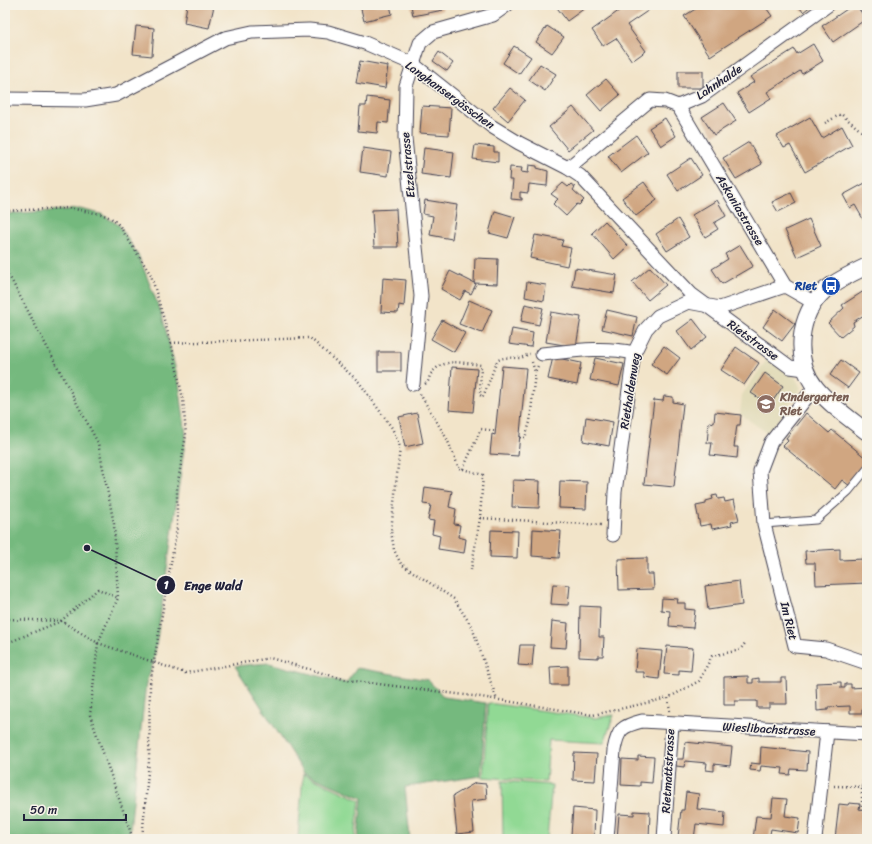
<svg xmlns="http://www.w3.org/2000/svg" width="872" height="844" font-family="Sriracha,sans-serif">
<style>
.built{fill:#e2dcba}
.green{fill:#91d994;stroke:#5a7e68}
.forest{fill:#74b97e;stroke:#4b6e5c}
.building{fill:#d0a681}
.lines{fill:none;stroke-linecap:round;stroke-linejoin:round}
.service-casing{stroke:#413f50;stroke-width:9}
.minor-casing{stroke:#413f50;stroke-width:15}
.tertiary-casing{stroke:#413f50;stroke-width:18}
.path{stroke:#413f50;stroke-width:2.5;stroke-dasharray:1 3;stroke-linecap:butt}
.service{stroke:#fff;stroke-width:7}
.minor{stroke:#fff;stroke-width:13}
.tertiary{stroke:#fff;stroke-width:16}
.labels{text-anchor:middle;stroke-width:3;stroke-linejoin:round;paint-order:stroke}
.street-label{font-size:12px;fill:#22223b;stroke:#f7f3e8}
.transit-label{font-size:12px;font-weight:bold;fill:#164399;stroke:#f7f3e8;text-anchor:end}
.education-label{font-size:12px;font-weight:bold;fill:#785e54;stroke:#f7f3e8;text-anchor:start}
.leader{fill:none;stroke:#22223b;stroke-width:1.5}
.callout-dot{fill:#22223b;stroke:#f7f3e8;stroke-width:1.5}
.mark-label{font-size:12px;text-anchor:middle;font-weight:bold;fill:#fff}
.callout-label{font-size:13px;text-anchor:middle;font-weight:bold;fill:#22223b;stroke:#f7f3e8;stroke-width:3;stroke-linejoin:round;paint-order:stroke}
</style>
<rect width="100%" height="100%" fill="#f7f3e8"/>
<filter id="ink" filterUnits="userSpaceOnUse"><feTurbulence type="fractalNoise" baseFrequency=".025" numOctaves="2"/><feDisplacementMap in="SourceGraphic" scale="8" xChannelSelector="R" yChannelSelector="G"/><feConvolveMatrix kernelMatrix="1 2 1 2 8 2 1 2 1" color-interpolation-filters="sRGB"/></filter>
<filter id="wash" filterUnits="userSpaceOnUse"><feTurbulence type="fractalNoise" baseFrequency=".012" numOctaves="4" result="noise"/><feDisplacementMap in="SourceGraphic" scale="16" xChannelSelector="R" yChannelSelector="G"/><feGaussianBlur stdDeviation="0.9" result="paint"/><feColorMatrix in="noise" values="0 0 0 0 0 0 0 0 0 0 0 0 0 0 0 0 0 1.4 0 .05"/><feComposite in="paint" operator="in"/></filter>
<g filter="url(#wash)">
<rect width="100%" height="100%" fill="#f2e4c9"/>
<path class="built" d="M768,358L795,377L801,388L769,434L740,414L742,395Z"/>
<g class="green">
<path d="M488,703L595,718L614,715L604,743L549,740L546,782L483,777Z"/>
<path d="M303,774L360,800L355,839H298Z"/>
<path d="M502,781L552,785L547,839H503Z"/>
</g>
<g class="forest">
<path d="M80,209L101,214L119,225L139,257L162,315L179,383L186,435L154,661L146,683L129,839H5V214Z"/>
<path d="M269,663L346,683L357,668L428,680L444,697L486,703L481,776L405,787L410,839H356L358,837L362,798L304,773L235,666Z"/>
</g>
<g id="blocks">
<g class="building">
<path d="M187,5L214,6L209,28L184,23Z"/>
<path d="M360,5H390L392,14L364,21Z"/>
<path d="M411,5H441L443,10L413,16Z"/>
<path d="M555,5H582L585,8L567,21Z"/>
<path d="M627,5H645L649,10L627,25L646,51L632,61L616,38L603,46L592,30Z"/>
<path d="M702,5H764L772,16L710,56L684,16Z"/>
<path d="M798,5H812L803,12Z"/>
<path d="M853,5H856L866,19L833,42L822,26Z"/>
<path d="M136,26L154,28L152,56L133,54Z"/>
<path d="M547,26L564,37L552,53L536,42Z"/>
<path d="M813,44L823,61L802,74L800,71L767,92L771,98L749,112L737,93L754,82L750,77L794,49L797,54Z"/>
<path d="M514,46L531,57L519,74L503,63Z"/>
<path d="M439,52L453,63L447,71L433,61Z"/>
<path d="M360,61L388,66L385,88L356,83Z"/>
<path d="M540,64L556,74L545,91L529,80Z"/>
<rect x="678" y="71" width="25" height="17"/>
<path d="M606,79L620,95L601,111L587,95Z"/>
<path d="M510,88L525,100L508,121L493,108Z"/>
<path d="M367,97L390,100L388,123L378,122L377,133L358,131L360,106H366Z"/>
<path d="M724,103L736,121L714,135L702,117Z"/>
<path d="M422,106L451,108L449,135L420,133Z"/>
<path d="M573,107L593,130L568,150L549,127Z"/>
<path d="M810,117L822,138L842,126L852,145L805,172L790,145L784,148L777,136Z"/>
<path d="M665,118L676,136L661,146L649,128Z"/>
<path d="M636,135L648,152L621,173L608,156Z"/>
<path d="M749,142L762,164L736,179L723,158Z"/>
<path d="M475,145L494,147V152H498V162L473,159Z"/>
<path d="M363,148L391,152L388,176L360,172Z"/>
<path d="M424,148L454,152L451,178L421,174Z"/>
<path d="M691,158L702,175L678,191L667,174Z"/>
<path d="M529,165L537,166V168L548,171L547,186L529,184L528,193L520,192V198H522V200L511,199L513,180H509L510,167L522,168L521,172L528,173Z"/>
<path d="M644,182L657,200L636,216L622,198Z"/>
<path d="M867,182V226L855,205L850,208L843,195Z"/>
<path d="M563,183L568,187L571,184L575,187L573,190L584,200L579,205L577,204L566,216L553,204L558,199L551,194Z"/>
<path d="M791,193L796,203L778,212L772,202Z"/>
<path d="M425,200L457,205L452,239L430,235L433,216L423,214Z"/>
<path d="M717,200L726,216L714,223L718,229L705,237L692,215Z"/>
<path d="M396,209L398,247H374L372,210Z"/>
<path d="M495,211L515,217L508,238L489,233Z"/>
<path d="M678,219L689,237L667,251L656,234Z"/>
<path d="M809,219L821,246L797,257L785,230Z"/>
<path d="M605,221L628,246L614,259L592,233Z"/>
<path d="M535,235L563,240L561,246L571,248L567,266L530,258Z"/>
<path d="M740,245L753,266L722,284L712,269L728,259L725,254Z"/>
<path d="M475,258L498,259L497,284L474,283Z"/>
<path d="M650,267L666,285L648,300L632,282Z"/>
<path d="M575,268L617,275L614,293L572,286Z"/>
<path d="M450,271L476,284L471,294L465,291L460,300L441,289Z"/>
<path d="M383,278L406,280L404,306L399,305L398,313L381,312Z"/>
<path d="M527,282L546,285L544,301L525,297Z"/>
<path d="M867,289V313L853,322L854,326L841,337L828,323L844,308L842,305Z"/>
<path d="M469,300L492,310L482,333L459,324Z"/>
<path d="M525,304L543,308L539,325L521,321Z"/>
<path d="M775,309L795,324L782,341L763,327Z"/>
<path d="M607,310L637,317L633,336L602,329Z"/>
<path d="M551,312L581,317L576,347L546,342Z"/>
<path d="M693,319L707,337L691,350L677,331Z"/>
<path d="M442,320L465,333L454,352L431,339Z"/>
<path d="M512,329L533,333L531,347L509,344Z"/>
<path d="M664,346L680,358L667,375L651,364Z"/>
<path d="M736,347L759,363L744,385L721,370Z"/>
<rect x="378" y="352" width="23" height="19"/>
<path d="M553,357L581,363L577,385L548,379Z"/>
<path d="M595,358L624,364L619,386L590,380Z"/>
<path d="M841,360L859,373L848,388L830,375Z"/>
<path d="M502,366L526,368L518,456L490,454L492,434L495,435Z"/>
<path d="M452,367L477,369L473,412L449,410Z"/>
<path d="M765,373L783,386L770,405L751,393Z"/>
<path d="M664,396L673,397V402L683,404L674,487L644,484L654,400L663,401Z"/>
<path d="M715,412L741,415L740,425H737L734,447H738L737,458L710,455L712,443H707L709,422L714,423Z"/>
<path d="M417,413L423,443L405,447L399,417Z"/>
<path d="M806,413L829,433L832,430L867,459V466L850,486L842,480L835,489L783,446L788,441L786,438Z"/>
<path d="M586,417L613,422L609,446L583,441Z"/>
<path d="M513,480L540,481L539,508L512,507Z"/>
<path d="M560,481L587,482L586,509L559,508Z"/>
<path d="M425,487L452,491L449,507L456,509L454,524L460,525L458,537L466,539L464,553L438,549L440,536L432,534L434,521L428,520L431,505L423,504Z"/>
<path d="M717,495L718,499L724,498L725,502L734,500L739,520L731,522L732,525L712,529L711,524L700,526L696,506L706,504V501L713,499L712,496Z"/>
<path d="M533,529L561,531L559,558L532,556Z"/>
<path d="M491,530L518,531L517,558L490,557Z"/>
<path d="M840,549V560L864,559V554H867V583L816,585L815,563H806L805,551Z"/>
<path d="M647,558V574H653L654,589L619,590L618,559Z"/>
<path d="M739,581L742,605L708,610L705,586Z"/>
<path d="M553,584L570,585L568,605L551,604Z"/>
<path d="M662,598L678,599L677,603H685V609L695,610L693,628L669,626L670,611L661,610Z"/>
<path d="M580,606L600,607L599,637H604L603,656H598V658L579,657Z"/>
<path d="M552,621L568,623L566,648L550,647Z"/>
<path d="M520,645H534L532,666L518,665Z"/>
<path d="M667,646L693,648L691,671L679,670V675L664,674Z"/>
<path d="M637,649L662,651L659,679L644,677V672H635Z"/>
<path d="M568,666V685H551L550,667Z"/>
<path d="M748,676V683H753V679L759,678V682H781V678H786L787,704H769V708H757V701H735V705H724V677Z"/>
<path d="M841,682V688H845V684H851V688L867,687V709H862V713H850V706L828,707V710L817,711L816,683Z"/>
<path d="M685,742L732,747L730,766L714,764V771L706,770L707,763L685,761L684,767L676,766L677,759H683Z"/>
<path d="M761,747L808,752L807,770L791,769L790,775L782,774L783,768L761,766L760,771L750,770L751,763L760,764Z"/>
<path d="M574,753L597,754L595,781L573,780Z"/>
<path d="M638,756L654,757L652,783L640,782V786L621,785L622,759L638,760Z"/>
<path d="M475,783L486,784L487,799L471,801L474,832L457,834L453,796Z"/>
<path d="M686,792L699,794L697,809L725,812L724,827L696,824L694,839L678,837L681,810H684Z"/>
<path d="M773,798L787,799L785,816L800,818L798,833L771,829L769,839H753L756,816L771,817Z"/>
<path d="M849,803L860,804L859,809L867,810V839H835L839,804L848,805Z"/>
<path d="M573,808L595,810L594,837L571,835Z"/>
<path d="M634,811L650,812L649,838L617,839L619,814L634,815Z"/>
</g>
</g>
</g>
<g filter="url(#ink)">
<use href="#blocks" fill-opacity="0" stroke="#413f50" stroke-width="1"/>
<g class="lines">
<g class="service-casing">
<path id="service" d="M764,524L816,520L849,491L867,469"/>
</g>
<g class="minor-casing">
<g id="minor">
<path d="M5,99L85,100L116,95L225,38L252,32L309,30L328,32L365,43L413,64L491,126L519,143L568,168L580,176L691,294L790,367L805,369"/>
<path d="M678,106L785,286L813,302"/>
<path d="M568,168L650,100L665,101L678,106L702,96L828,5"/>
<path d="M542,354C572,351 604,346 634,353"/>
<path d="M413,384L421,296L405,138L406,86L420,43L433,32L493,15L507,5"/>
<path d="M815,387L771,442L760,471L764,524L795,646L826,649L867,663"/>
<path d="M613,535L615,492L634,353L646,329L658,316L688,302L720,308L785,286"/>
<path d="M607,839L614,750C618,729 622,726 642,721L867,734"/>
<path d="M664,839L672,724"/>
<path d="M815,839L827,732"/>
</g>
</g>
<g class="tertiary-casing">
<path id="tertiary" d="M867,266C853,273 837,280 825,290C798,314 793,360 816,388C830,405 849,418 867,432"/>
</g>
<g class="path">
<path d="M825,123L841,114L867,136"/>
<path d="M5,211L68,208L101,214L111,218L119,225L151,275L172,347L183,399L186,435L177,487V528L150,684L149,761L142,839"/>
<path d="M5,268L98,443L114,524L118,598"/>
<path d="M171,343L310,338L359,382L392,428L400,447L391,531L394,550L401,564L454,599L472,627L497,700"/>
<path d="M532,362L535,372L538,366"/>
<path d="M425,384C430,381 428,378 431,374C443,357 464,363 481,365L480,395L483,397L497,361C504,356 511,358 519,358C523,358 527,354 530,354"/>
<path d="M420,394L447,439L459,468L463,469L481,429L496,431"/>
<path d="M520,437L525,438L530,422L535,372"/>
<path d="M463,469L483,475L480,518L471,570"/>
<path d="M480,518L601,525"/>
<path d="M865,534H867"/>
<path d="M5,619L61,621L98,589L118,598L98,643L185,673L270,658L347,680L481,697L593,715L668,698"/>
<path d="M5,644L61,621L98,643L90,715L133,839"/>
<path d="M670,711L668,698L699,681L712,656L740,650L746,642"/>
<path d="M834,786L867,787"/>
<path d="M862,810V788L867,758"/>
</g>
<use href="#service" class="service"/>
<use href="#minor" class="minor"/>
<use href="#tertiary" class="tertiary"/>
</g>
</g>
<defs>
<g id="bus-disc" transform="scale(1)"><circle r="9.5" fill="#1a4fb4" stroke="#f7f3e8"/><path d="M-5-6H5V4H4V6H2V4H-2V6H-4V4H-5ZM-3.5-4V0h7V-4ZM-3.5 1.2v1.5H-2V1.2ZM2 1.2v1.5H3.5V1.2Z" fill="#fff"/></g>
<g id="school-disc" transform="scale(1)"><circle r="9.5" fill="#8d6e63" stroke="#f7f3e8"/><path d="M0-5L7-2L0 1L-7-2ZM-4 1L0 2.5L4 1V4Q0 6-4 4Z" fill="#fff"/></g>
</defs>
<g fill-rule="evenodd">
<use href="#bus-disc" x="831" y="286"/>
<use href="#school-disc" x="766" y="404"/>
</g>
<g class="labels">
<g class="street-label">
<text transform="translate(719 82) rotate(-34)" y="4">Lahnhalde</text>
<text transform="translate(450 95) rotate(36)" y="4">Langhansergässchen</text>
<text transform="translate(408 165) rotate(-95)" y="4">Etzelstrasse</text>
<text transform="translate(740 210) rotate(59)" y="4">Askaniastrasse</text>
<text transform="translate(753 340) rotate(36)" y="4">Rietstrasse</text>
<text transform="translate(630 391) rotate(-81)" y="4">Riethaldenweg</text>
<text transform="translate(789 621) rotate(76)" y="4">Im Riet</text>
<text transform="translate(769 729) rotate(3)" y="4">Wieslibachstrasse</text>
<text transform="translate(668 771) rotate(-87)" y="4">Rietmattstrasse</text>
</g>
<g class="transit-label">
<text x="817" y="290">Riet</text>
</g>
<g class="education-label">
<text x="780" y="401">Kindergarten<tspan x="780" dy="14">Riet</tspan></text>
</g>
</g>
<path class="leader" d="M87 548L166 585"/>
<g class="callout-dot">
<circle cx="87" cy="548" r="4"/>
<circle cx="166" cy="585" r="10"/>
</g>
<g class="mark-label">
<text x="166" y="589">1</text>
</g>
<g class="callout-label">
<text x="213" y="590">Enge Wald</text>
</g>
<rect width="872" height="844" fill="none" stroke="#f7f3e8" stroke-width="20"/>
<path d="M24 814v6h102v-6" fill="none" stroke="#22223b" stroke-width="2"/>
<text x="30" y="814" font-size="12" fill="#22223b" stroke="#f7f3e8" stroke-width="3" paint-order="stroke">50 m</text>
</svg>
